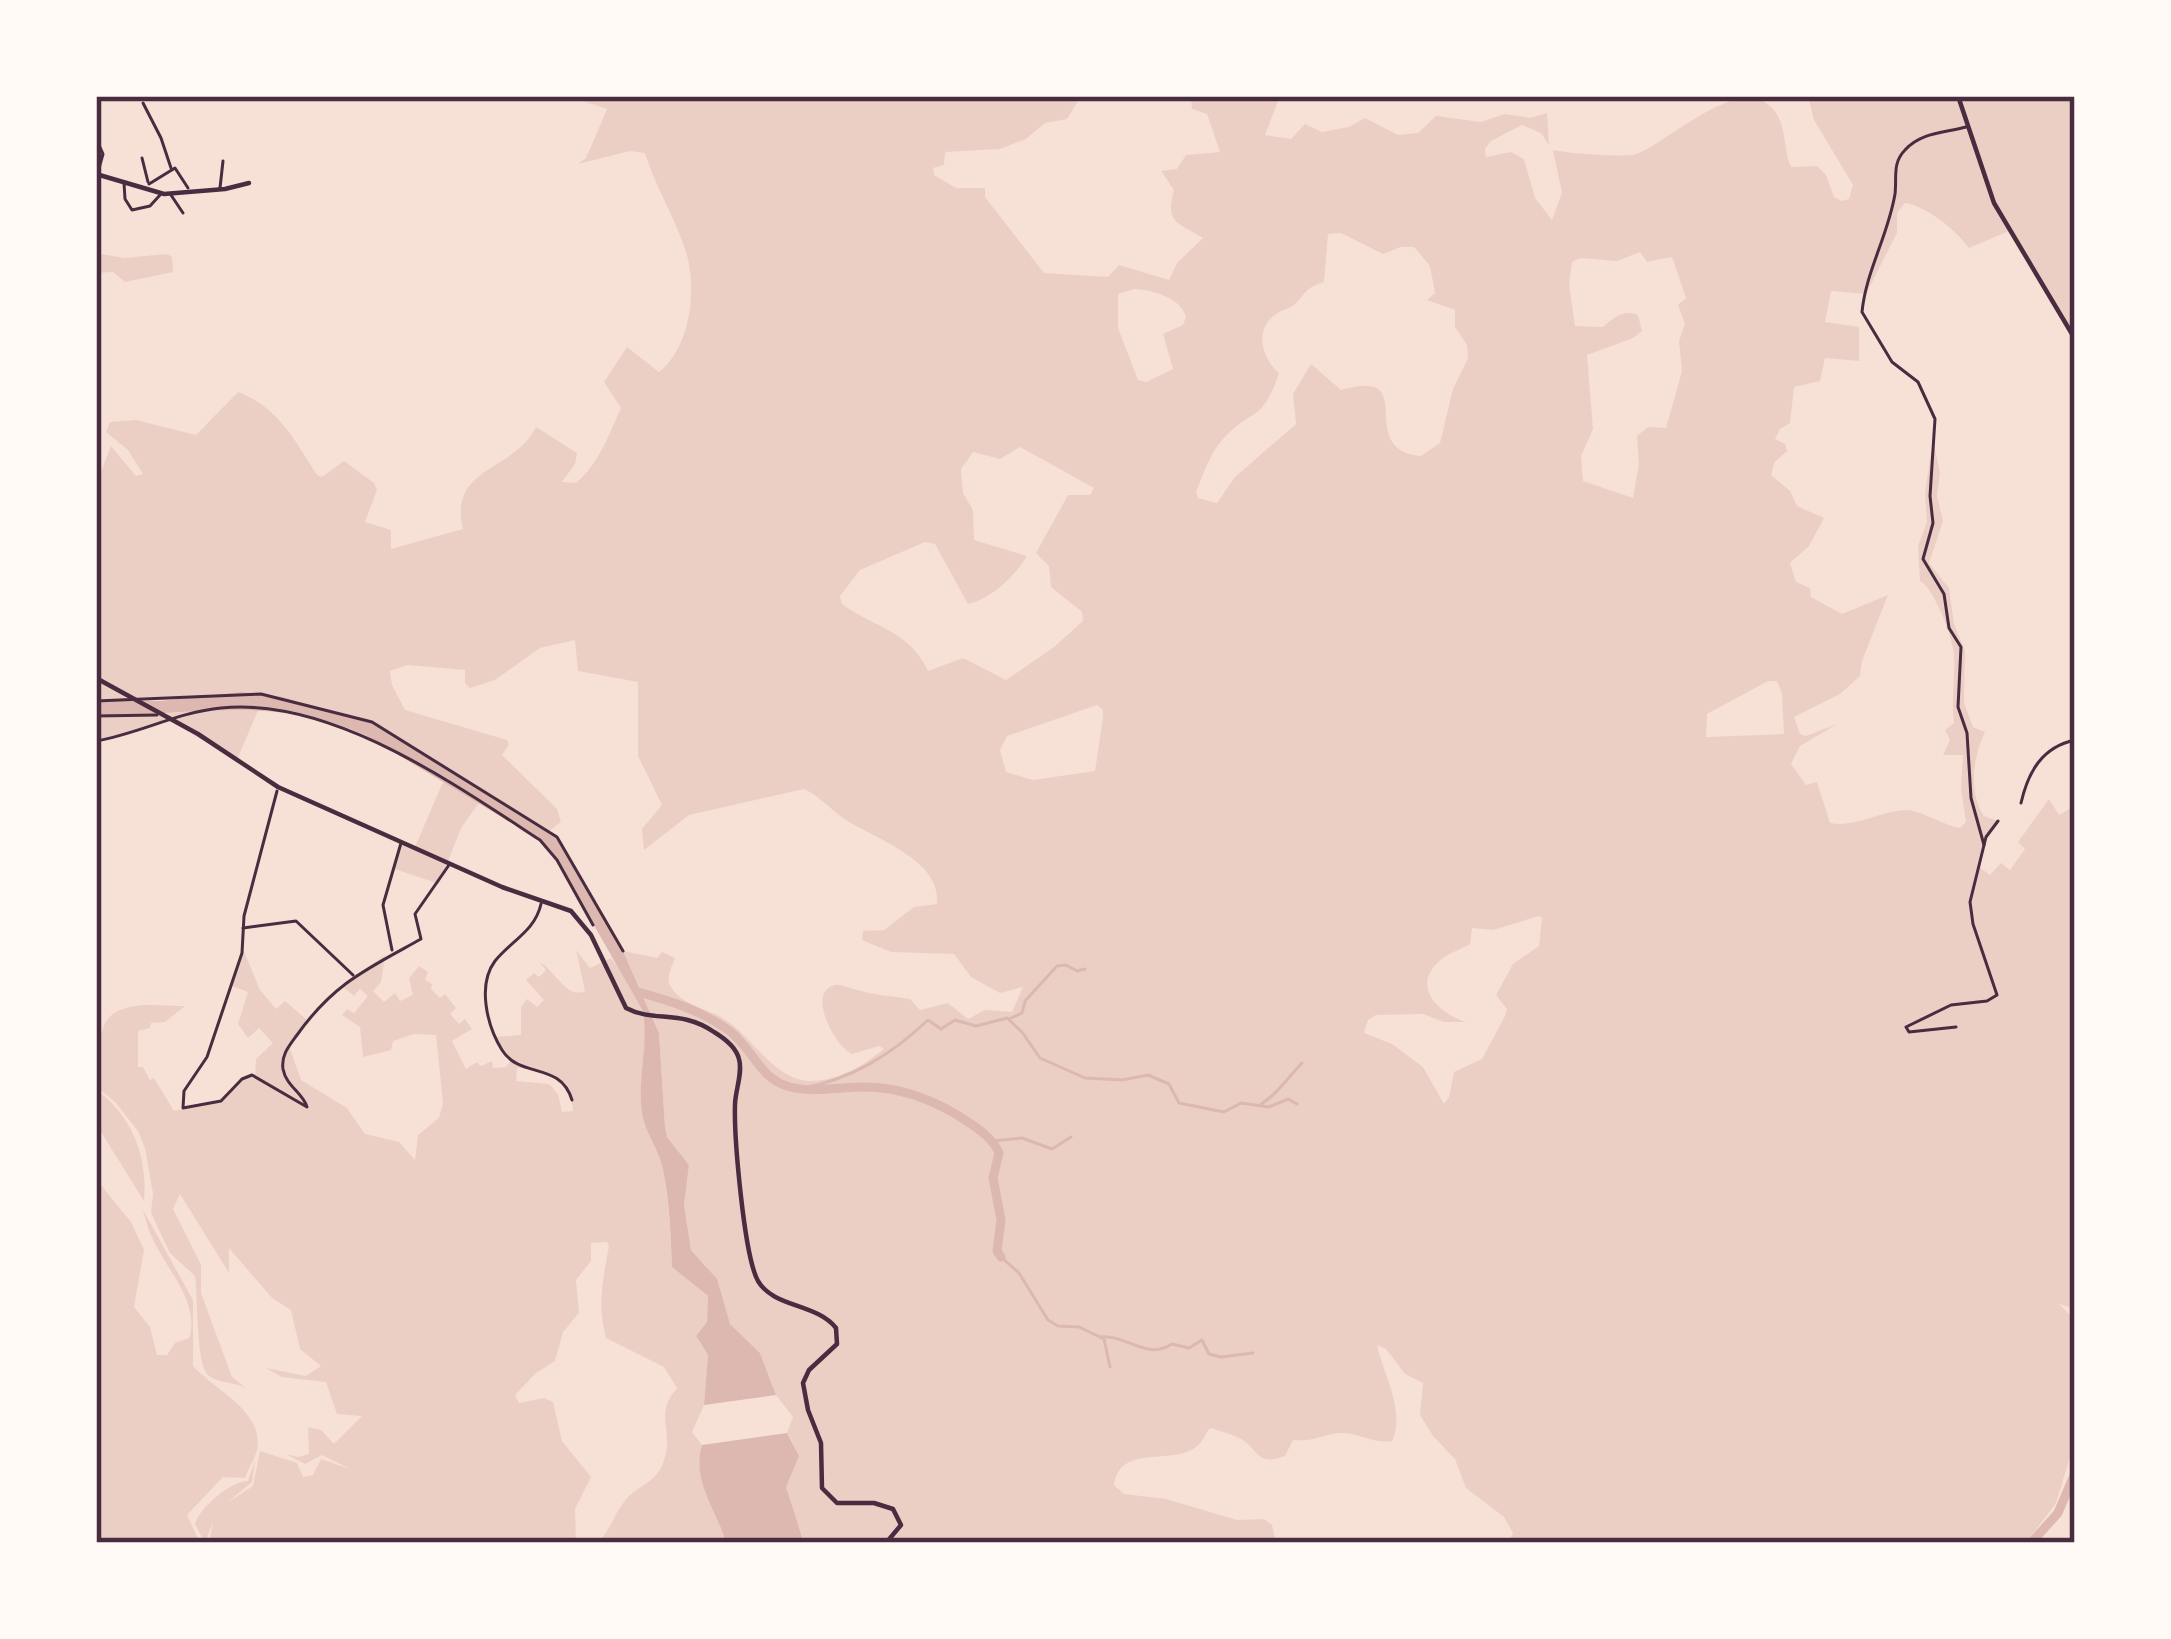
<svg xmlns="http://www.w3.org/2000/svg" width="2171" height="1639" font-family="Figtree,sans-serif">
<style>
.green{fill:#ebcfc5;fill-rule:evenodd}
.water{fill:#dcb8b0}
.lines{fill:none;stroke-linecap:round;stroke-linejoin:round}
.stream{stroke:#dcb8b0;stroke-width:3}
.river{stroke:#dcb8b0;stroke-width:9}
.minor{stroke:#4a2c40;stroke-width:3}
.tertiary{stroke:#4a2c40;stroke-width:4.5}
.neatline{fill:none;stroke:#4a2c40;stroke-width:4.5}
</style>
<rect width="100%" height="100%" fill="#f7e1d7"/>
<g class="green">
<path d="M568,96H1081L1067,119L1045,123L1026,139L1000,149L945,152L944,165L933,168L934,175L956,188H985V197L1044,273L1108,277L1119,265L1169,280L1177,263L1203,238C1180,223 1164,224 1174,190L1161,171L1177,169L1186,155L1220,152L1207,114L1192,109L1191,99L1185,96H1280L1265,135L1291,139L1305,124L1322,132L1349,127L1365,118L1398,135L1418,133L1436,116L1481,122L1505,114L1530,118L1547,113L1549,145L1541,133L1522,125L1491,141L1485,149L1486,157L1511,152L1524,159L1535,198L1552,220L1562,193L1553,150C1566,153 1625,158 1636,154C1669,142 1736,75 1770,106C1788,122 1782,147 1791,167L1817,166L1826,175L1834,197L1842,201L1849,199L1853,185L1814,120L1808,96H2075V339L2009,231L1969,248C1955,229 1926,206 1905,203L1897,213V233L1866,294L1831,291L1825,322L1859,327V361L1825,358L1820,381L1794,387L1790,423L1780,429L1775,439L1785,444L1787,451L1774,463L1771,475L1790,491L1797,506L1824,518L1809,546L1790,563L1796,582L1810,588L1811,597L1842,614L1888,595L1862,661L1860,676L1840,694L1794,717L1800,734L1806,736L1837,724L1800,746L1791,764L1806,785L1817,782L1830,823C1855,828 1880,811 1906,810C1918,809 1943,825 1960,828L1966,822L1961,788L1963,755H1943L1950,740L1945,730L1954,723C1951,700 1955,679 1954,656C1954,641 1935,589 1920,581L1918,546L1927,522L1925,493L1933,439L1940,473L1937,496L1943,521L1929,563L1949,588L1954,624L1965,651L1964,703L1973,727L1985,732C1973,758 1968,791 1984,816L1998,821L1988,833L1979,867L1990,875L2001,863L2010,870L2025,849L2018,842L2049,799L2059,815L2073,807L2075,809V1295L2070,1307L2059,1304L2069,1314L2075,1311V1440L2056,1503L2026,1543H1508L1513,1533L1504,1517L1466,1488L1455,1459L1433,1436L1420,1415L1423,1383L1405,1374L1386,1349L1377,1345C1383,1374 1406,1411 1392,1441C1374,1444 1360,1434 1343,1433C1326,1432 1318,1442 1293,1440L1285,1456C1256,1467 1259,1449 1241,1439C1231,1434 1220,1431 1210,1428C1204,1435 1203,1444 1193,1449C1167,1464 1120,1445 1114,1485L1124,1494L1166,1499L1237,1520L1264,1519L1272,1525L1276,1543H804C800,1525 788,1504 786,1486C784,1458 809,1466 787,1433L793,1417L776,1395L760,1353L730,1324L706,1266L691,1250L684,1205L689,1165L667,1137L665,1127L659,1033L623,951L657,958L662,952L675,958C672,966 666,977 670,985C679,1005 710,1009 726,1020C752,1037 774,1079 808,1081C837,1082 863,1066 884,1049L879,1046L852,1054C834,1046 806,991 835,985C840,984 849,988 854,989C873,995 891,996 910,999L920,1010L948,1003L968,1019L985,1010L1012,1012L1023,987L1000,993L971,977L954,954L891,952L862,940L863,931L884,930L914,907L937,904C942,859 872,838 843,818C829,808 819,796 804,789L689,815L644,850L642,829L662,805L638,756V682L578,671L575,640L540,648L495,680L470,688L465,683V670L408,665L390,671L392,685L405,710L507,740L509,744L502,755L557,809L561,822L549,831L372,722L261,694L96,701V485L111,446L136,476L143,474L128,450L106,432L110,422L136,420L196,435L238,392C277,406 296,442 317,475L322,477L344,461L374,483L377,490L365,522L391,530V549L463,529C448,466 514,472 536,427L577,453L575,464L562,482L576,483C600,462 608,436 621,408L604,382L627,347L659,372C691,347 698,286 685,249C674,216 655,186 645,153L630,151L578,164L586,158L607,109ZM1341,233L1383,254L1401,247H1414L1430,266L1435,293L1427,300L1455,310V327L1467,345L1468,358L1453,389L1440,443L1421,456C1352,449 1423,366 1341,390L1311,364L1293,394L1296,424L1235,477L1217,503L1198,498L1196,492C1203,475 1210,453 1223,439C1254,406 1262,424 1279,373C1261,357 1254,329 1276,314C1281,310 1289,309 1294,305C1308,292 1303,289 1324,282L1328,234ZM1640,252L1647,262L1672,257L1686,298L1678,305L1685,324L1679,341L1682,371L1666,428L1648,427L1637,436L1639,464L1633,498L1583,481L1581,456L1593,429L1587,355L1633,338L1642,331L1638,315C1623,309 1614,318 1603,327L1575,326L1569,284L1572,262L1580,258L1617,261ZM1134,289C1152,290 1180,297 1186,317L1183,325L1163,334L1173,369L1146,382L1138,380L1118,328V294ZM1020,447L1094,488L1090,495H1068L1036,553L1049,566L1051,587L1082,612L1083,621L1054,647L1006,680L963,658L928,671C908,629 876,629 842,604L840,596L860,570L925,542L935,544L968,604C991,599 1015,576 1027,556L974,540L973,510L963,493L961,469L973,452L1000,459ZM1768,681H1777L1782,693L1784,734L1706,737L1707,714ZM1097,705L1103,710V717L1095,771L1033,780L1006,772L1000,750L1007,736ZM1539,916L1542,918L1539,946L1513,964L1496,995L1507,1009L1505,1016L1482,1059L1454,1072L1449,1097L1444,1104L1423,1067L1392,1044L1364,1033L1368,1020L1376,1015L1423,1014L1444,1022H1466C1438,1013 1408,985 1443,958C1451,952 1462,949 1470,944L1472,928L1493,930Z"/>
<path d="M96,253L124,258L167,254L172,257L173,272L125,282L113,272L96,273Z"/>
<path d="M223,707L259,708L237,760L170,721L96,741V716H150Z"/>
<path d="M443,782L479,803L461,828L439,884L392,868L402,843L415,847Z"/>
<path d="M243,949L260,990L276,1009L285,1001L307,1020L289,1046L301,1080L347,1108L365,1134L399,1142L415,1160L418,1135L439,1118L443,1103L436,1035L414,1034L393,1041L391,1050L363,1057L360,1027L342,1015L347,1009L354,1013L368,996L360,989L354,996L342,986L385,955L381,982L373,991L384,1002L395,993L400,1001L413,995L409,978L419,966L428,972L425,980L432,984L431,989L440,998L445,994L456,1008L450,1014L459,1024L465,1019L472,1029L452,1041L466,1069L477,1062L481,1066L492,1061L493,1068L506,1067L510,1062L495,1037L521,1035V1007L527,999L537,1007L544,1000L526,980L534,973L539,977L546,970L539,962C554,968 566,1000 585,991L576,950L590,968L611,958C628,981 652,1011 647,1041C643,1064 638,1090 643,1114C646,1131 655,1142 660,1157C668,1182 671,1241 672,1267L708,1296L707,1322L697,1338L708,1355L704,1405L692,1432L702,1445C692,1480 717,1510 726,1543H598C610,1530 614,1515 624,1502C639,1482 660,1485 666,1452C671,1425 655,1414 677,1388L664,1367L606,1338C597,1306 603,1278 609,1246L607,1242L591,1243V1261L576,1280L579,1313L563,1332L555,1361L536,1373L515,1395L519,1403L544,1398L553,1402L562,1441L591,1477L575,1509L576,1543H209L213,1522L205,1543L195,1524C200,1507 231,1481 248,1481L255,1461L252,1482L228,1502L253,1486L260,1451L297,1463L303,1477L313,1475L321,1459L350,1469L322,1455L305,1464L286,1454L298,1457L309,1454L308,1427L321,1430L334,1444L362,1416L337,1414L326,1382L282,1377L266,1368L306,1376L321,1366L300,1349L291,1310L272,1298L229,1248V1273L180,1194L173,1209L201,1265V1293L232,1377L246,1388C234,1382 217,1383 208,1375C196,1364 198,1297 195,1276L170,1253L151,1213L153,1194L145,1148L138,1131L115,1102L96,1086V1032H102C109,997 157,1006 185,1006L165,1022L151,1023L150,1028L138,1031V1067H143L150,1080L154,1078L174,1111L221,1101L242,1079L255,1075L256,1059L273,1043L259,1028L248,1038L238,1024L248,992L232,986ZM517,1068C548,1068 570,1078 573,1111L562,1112L558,1094L549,1084L516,1081Z"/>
<path d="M96,1090C133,1115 148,1160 144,1201L96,1124Z"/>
<path d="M96,1179L131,1222L144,1250L134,1307L150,1327L157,1355H167L175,1343L189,1338C201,1303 165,1268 152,1237C147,1228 146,1218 142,1208L193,1300V1366C213,1389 265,1411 257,1450C255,1459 248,1469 245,1478L223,1477L187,1515L200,1543H96Z"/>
</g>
<g class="water">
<path d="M241,692L282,697L372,722L557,837L623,951L659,1033L665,1127L667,1137L689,1165L684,1205L691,1250L717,1279L730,1324L760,1353L776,1395L704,1405L708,1355L696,1336L707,1322L708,1296L672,1267C671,1239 669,1182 659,1156C653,1141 645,1130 642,1113C637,1078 649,1045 643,1011L552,852L533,836L365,735C276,694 189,716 96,716V701H160Z"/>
<path d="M787,1433L799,1456L786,1487L804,1543H726C717,1510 691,1481 702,1445Z"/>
</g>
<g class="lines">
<g class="stream">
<path d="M1009,1019L1022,1013L1025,1001L1057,966L1066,965L1077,971L1085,969"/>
<path d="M800,1089C852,1079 891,1055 928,1020L941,1029L955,1020L976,1026L1007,1018L1022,1032L1040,1058L1085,1078L1122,1080L1148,1075L1169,1084L1179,1103L1224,1112L1241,1103L1269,1107L1288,1099L1297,1104"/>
<path d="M1261,1104C1277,1095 1290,1075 1302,1063"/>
<path d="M993,1141L1022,1138L1052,1149L1071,1137"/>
<path d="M1001,1257L1019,1273L1048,1320L1058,1326L1079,1327L1104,1339L1110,1367"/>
<path d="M1100,1337C1127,1334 1146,1361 1172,1344L1189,1348L1202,1340L1209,1354L1221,1357L1253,1353"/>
</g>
<g class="river">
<path d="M638,992C671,1001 703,1011 731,1032C753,1050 761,1080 790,1087C814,1093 839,1087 864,1087C898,1087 931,1099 959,1116C975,1127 991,1135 999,1153L993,1178L1001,1220L997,1251L1001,1257"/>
<path d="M2031,1543L2058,1513L2075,1473"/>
</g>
<g class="minor">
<path d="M143,103L161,138L171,168"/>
<path d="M1966,127C1945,133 1921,132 1905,150C1892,163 1897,178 1895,194C1888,236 1866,271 1862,312L1892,362L1918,382L1935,419L1930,496L1933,523L1923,559L1944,594L1949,628L1961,647L1958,707L1967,733L1971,798L1984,845"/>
<path d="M96,138L103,154L98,172"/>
<path d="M142,158L148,182"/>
<path d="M124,183L125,199L132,210L150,206L160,195"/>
<path d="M149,184L175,168L188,188"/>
<path d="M220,188L223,161"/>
<path d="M171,195L183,213"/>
<path d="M96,701L261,694L372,722L557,837L623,951"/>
<path d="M96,716L157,715"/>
<path d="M96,741C138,734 178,712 221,708C331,697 451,782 540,840L557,860L593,925"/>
<path d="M277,791L244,916L242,953L207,1057L184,1091L183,1108L221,1101L242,1079L252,1075L307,1107C303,1093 286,1086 283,1069C281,1055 289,1046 297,1035C334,983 367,969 421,939L415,914L449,865"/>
<path d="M2021,803C2028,772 2042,747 2075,740"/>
<path d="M541,904C535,931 511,941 495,961C477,985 487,1026 502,1050C520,1079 560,1061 572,1100"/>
<path d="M243,928L296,921L353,975"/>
<path d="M392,950L383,905L401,843"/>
<path d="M1956,1027L1909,1032L1906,1027L1951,1005L1987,1001L1997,995L1973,924L1970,902L1986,837L1998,821"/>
</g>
<g class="tertiary">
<path d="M1958,96L1994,203L2075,339"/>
<path d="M96,174L164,194L225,189L249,183"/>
<path d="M96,678L198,734L278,787L502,887L571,911L591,935L626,1008C654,1023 681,1009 714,1032C724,1038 736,1047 739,1059C743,1073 735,1091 735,1105C734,1137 744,1256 758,1281C774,1308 816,1303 836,1328L837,1344L809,1370L803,1383L808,1410L821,1443L822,1488L837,1503H874L893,1509L901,1525L886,1543"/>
</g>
</g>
<rect width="2171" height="1639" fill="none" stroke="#fffaf5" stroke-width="198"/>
<rect x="99" y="99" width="1973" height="1441" class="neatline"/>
</svg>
